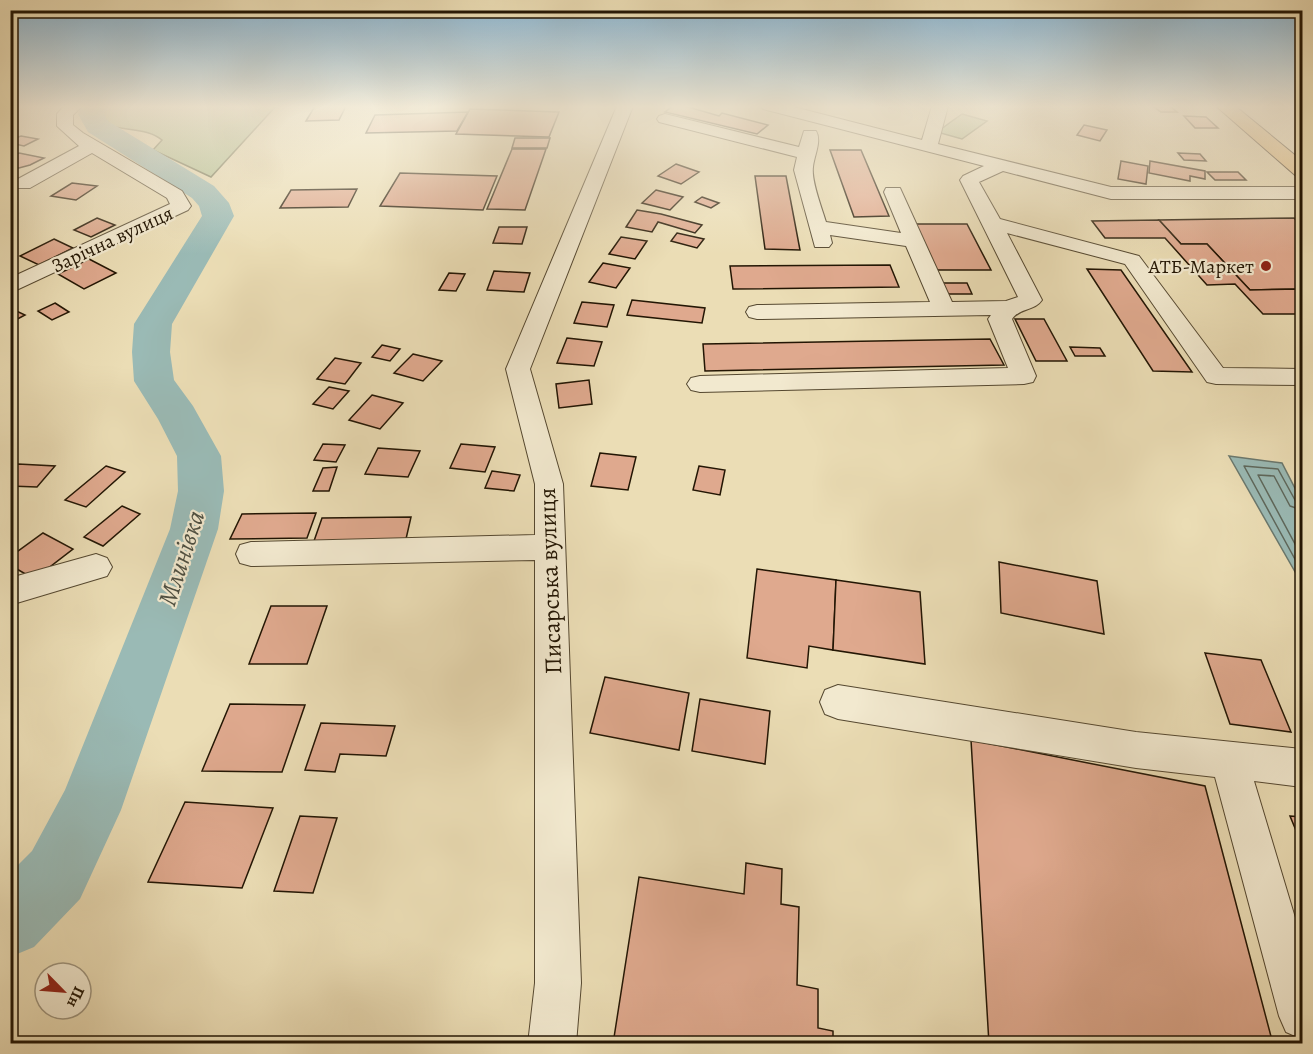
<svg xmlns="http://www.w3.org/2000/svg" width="1313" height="1054" font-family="Alegreya,serif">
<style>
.green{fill:#b1c292;stroke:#6a6c4b;stroke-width:1.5}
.water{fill:#9abab5;stroke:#6a786e;stroke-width:1.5}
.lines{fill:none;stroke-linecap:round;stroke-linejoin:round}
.shore{stroke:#5e685c;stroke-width:1.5}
.river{fill:#9abab5;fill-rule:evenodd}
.building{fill:#dfa98e;stroke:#231604;stroke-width:1.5}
.minor-casing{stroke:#554830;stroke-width:2}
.major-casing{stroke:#231604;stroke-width:2}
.minor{fill:#f2e9cf;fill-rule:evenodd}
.major{fill:#e6be7a;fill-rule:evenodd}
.poi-dot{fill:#8f2418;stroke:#f2e9cf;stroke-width:2}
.labels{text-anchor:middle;stroke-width:4.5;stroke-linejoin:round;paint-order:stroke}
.far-street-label{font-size:20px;fill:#231604;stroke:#f2e9cf}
.far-poi-label{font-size:20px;fill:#231604;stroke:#f2e9cf;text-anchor:end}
.street-label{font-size:24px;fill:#231604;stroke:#f2e9cf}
.water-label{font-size:26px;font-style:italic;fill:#4d4f42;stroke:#f2e9cf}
</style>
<rect width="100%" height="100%" fill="#ebddb5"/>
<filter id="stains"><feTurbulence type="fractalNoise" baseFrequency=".00333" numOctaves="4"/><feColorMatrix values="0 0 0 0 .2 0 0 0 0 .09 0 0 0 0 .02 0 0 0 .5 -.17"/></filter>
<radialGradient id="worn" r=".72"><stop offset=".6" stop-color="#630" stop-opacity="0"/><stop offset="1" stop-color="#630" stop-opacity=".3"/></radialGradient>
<g class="green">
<path d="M107,106H276L211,177L153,150L162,140C144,125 119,134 100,120L103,109Z"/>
<path d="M962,114L987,121L962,139L937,132Z"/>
</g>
<path class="water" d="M1229,456L1282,463L1302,502V584Z"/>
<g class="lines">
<g class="shore">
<path d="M1302,503L1295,500L1278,469L1244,466L1302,572"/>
<path d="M1302,510L1290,506L1274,476L1258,475L1302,557"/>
</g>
<path class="river" d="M81,106H107L104,114L108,121L214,186L229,203L234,216L172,324L170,352L174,380L193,406L221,456L224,491L218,529L121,810L80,899L34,947L10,957V873L32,851L65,790L170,529L178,491L177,456L158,419L134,381L132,352L134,324L202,216L199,206L192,198L88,132L78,114Z"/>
</g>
<g class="building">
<path d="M315,106H346L339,120L306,121Z"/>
<path d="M673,106H685L719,116L722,113L768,125L757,134L665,112Z"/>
<path d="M1170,106L1177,112H1161L1154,107Z"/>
<path d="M470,109L559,112L549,137L456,134Z"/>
<path d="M468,112L457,131L366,133L375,115Z"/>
<path d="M1184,116L1206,117L1218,128H1195Z"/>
<path d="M1084,125L1107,130L1100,141L1077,135Z"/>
<path d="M21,136L38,139L24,146L10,143V140Z"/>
<path d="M515,138H550L547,148H512Z"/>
<path d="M512,149H546L525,210L487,209Z"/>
<path d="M830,150H861L889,216L854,217Z"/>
<path d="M19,153L44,158L30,165L19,168L10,167V158Z"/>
<path d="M1178,153L1200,154L1206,161L1184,160Z"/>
<path d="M1121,161L1148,166L1146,184L1118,179Z"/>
<path d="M1150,161L1205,171V179L1190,176V181L1149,173Z"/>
<path d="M676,164L699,172L681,184L658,176Z"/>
<path d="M1207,172H1238L1246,180H1215Z"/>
<path d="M400,173L497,176L483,210L380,206Z"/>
<path d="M755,176H786L800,250L765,249Z"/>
<path d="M72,183L97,186L76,200L51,196Z"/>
<path d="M357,189L348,207L280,208L291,190Z"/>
<path d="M656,190L683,197L670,210L642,203Z"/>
<path d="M702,197L719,203L711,208L695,202Z"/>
<path d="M637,210L661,214L702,225L695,233L658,222L652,232L626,227Z"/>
<path d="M97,218L115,225L91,237L74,230Z"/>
<path d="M1294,218L1302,226V289L1250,290L1207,244H1181L1159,220Z"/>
<path d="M1159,220L1181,244H1207L1250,290L1302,289V314H1263L1235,284L1207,285L1165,238H1105L1092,221Z"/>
<path d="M910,224H967L991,270H930Z"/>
<path d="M499,227H527L522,244L493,243Z"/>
<path d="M677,233L704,239L697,248L671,241Z"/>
<path d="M621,237L647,241L635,259L609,254Z"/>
<path d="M54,239L73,248L39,265L20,256Z"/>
<path d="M89,259L116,273L84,289L58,274Z"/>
<path d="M603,263L630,268L616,288L589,282Z"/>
<path d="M890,265L899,287L733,289L730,266Z"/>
<path d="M1087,269L1121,270L1192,372L1153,371Z"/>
<path d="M494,271L530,273L524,292L487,290Z"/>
<path d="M449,273L465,274L456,291L439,290Z"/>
<path d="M937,283H967L972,294H942Z"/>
<path d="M632,300L705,308L702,323L627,315Z"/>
<path d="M582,302L614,305L607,327L574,323Z"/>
<path d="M55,303L69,312L52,320L38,311Z"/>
<path d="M10,308L25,315L10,323Z"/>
<path d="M1015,319H1044L1067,361H1036Z"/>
<path d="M567,338L602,342L594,366L557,363Z"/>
<path d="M990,339L1004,365L705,371L703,344Z"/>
<path d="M382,345L400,349L390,361L372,357Z"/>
<path d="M1070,347L1100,348L1105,356H1075Z"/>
<path d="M413,354L442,361L423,381L394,373Z"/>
<path d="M335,358L361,363L345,384L317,379Z"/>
<path d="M589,380L592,404L559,408L556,384Z"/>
<path d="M329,387L349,391L333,409L313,404Z"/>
<path d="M372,395L403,403L380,429L349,420Z"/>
<path d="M323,444L345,445L336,462L314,460Z"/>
<path d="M461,444L495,447L485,472L450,468Z"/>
<path d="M378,448L420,451L408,477L365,474Z"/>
<path d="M600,453L636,457L628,490L591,486Z"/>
<path d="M18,464L55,466L37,487L10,486V473Z"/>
<path d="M106,466L125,472L86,507L65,500Z"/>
<path d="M699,466L725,470L720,495L693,490Z"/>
<path d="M337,467L329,491H313L323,468Z"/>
<path d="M492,471L520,475L514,491L485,488Z"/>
<path d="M122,506L140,514L103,546L84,537Z"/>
<path d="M316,513L307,538L230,539L242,514Z"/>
<path d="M411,517L406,539L314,541L322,518Z"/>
<path d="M43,533L73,549L34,579L10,565V557Z"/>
<path d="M999,562L1097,581L1104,634L1001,613Z"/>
<path d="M757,569L836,580L833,650L809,646L807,668L747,658Z"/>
<path d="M836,580L920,592L925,664L833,650Z"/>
<path d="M271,606H327L307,664H249Z"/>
<path d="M1205,653L1261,660L1291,732L1230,724Z"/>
<path d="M605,677L689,693L679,750L590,733Z"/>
<path d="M700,699L770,711L765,764L692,751Z"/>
<path d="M230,704L305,705L282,772L202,771Z"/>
<path d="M321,723L395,726L386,756L340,754L335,772L305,770Z"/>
<path d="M971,740L1205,786L1273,1044H989Z"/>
<path d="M185,802L273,808L242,888L148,882Z"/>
<path d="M300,816L337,818L313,893L274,891Z"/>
<path d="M1290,816L1302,817V845Z"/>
<path d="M746,863L782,869L781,904L799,907L797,985L818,989V1028L833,1031V1044H613L639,877L744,894Z"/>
</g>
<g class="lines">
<g class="minor-casing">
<g id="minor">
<path d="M64,106H82L73,115V125L83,133L182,191L191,206L188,210L10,293V278L170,204L167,198L92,153L30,188H16L14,184L16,180L79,146L57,126V114Z"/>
<path d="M617,106H633L530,369L563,484L581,983L576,1044H528L535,983V560L251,566L240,563L236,554L240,545L251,542L535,535V484L506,369Z"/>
<path d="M761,106H790L922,140L932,106H948L938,144L1111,187H1302V199H1111L1003,171L979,182L1000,219L1139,256L1223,368L1302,369V385L1216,384L1207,382L1125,264L1007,233L1042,300C1035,311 1019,308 1012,319L1036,376L1033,382L1024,384L700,392L691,390L687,384L691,378L700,376L1008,368L988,319L991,315L757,319L749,317L746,312L749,307L757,305L930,302L906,246L830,235L832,243L829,247H815L794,170L797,157L659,122L657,119L659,116L665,114L799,147L804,131H816C822,141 814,156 813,167C811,181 822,208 826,222L901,233L884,192L886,188H900L952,302L1006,301L1018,297L960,180L963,176L984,166L763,109Z"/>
<path d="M96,554L107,558L112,567L107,576L10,605V578Z"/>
<path d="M838,685L1136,732L1302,749V787L1254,781L1302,941V1039L1286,1032L1279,1016L1215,777L1136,768L838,719L825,714L820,702L825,690Z"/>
</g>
</g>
<g class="major-casing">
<path id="major" d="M1216,106H1235L1302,161V177L1295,175Z"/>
</g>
<use href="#minor" class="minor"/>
<use href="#major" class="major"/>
</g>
<linearGradient id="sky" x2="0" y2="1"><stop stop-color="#89b6d4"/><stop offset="0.42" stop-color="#f6f0de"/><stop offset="1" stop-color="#f6f0de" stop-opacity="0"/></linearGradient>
<rect width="1313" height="254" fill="url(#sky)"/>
<circle class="poi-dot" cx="1266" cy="266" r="6"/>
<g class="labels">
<g class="far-street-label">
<text transform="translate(112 239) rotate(-25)" y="7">Зарічна вулиця</text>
</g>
<g class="far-poi-label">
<text x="1254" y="273">АТБ-Маркет</text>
</g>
<g class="street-label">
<text transform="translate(550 581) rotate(-92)" y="8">Писарська вулиця</text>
</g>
<g class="water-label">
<text transform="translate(181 558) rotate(-72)" y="9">Млинівка</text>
</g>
</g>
<rect width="1313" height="1054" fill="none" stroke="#ebddb5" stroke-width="36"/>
<rect x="12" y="12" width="1289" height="1030" fill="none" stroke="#231604" stroke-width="3"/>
<rect x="18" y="18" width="1277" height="1018" fill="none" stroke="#231604" stroke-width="1.5"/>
<g transform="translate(63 991) rotate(115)"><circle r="28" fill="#f2e9cf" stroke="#9f957e" stroke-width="1.5"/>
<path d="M0-4.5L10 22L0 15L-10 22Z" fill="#8f2418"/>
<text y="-9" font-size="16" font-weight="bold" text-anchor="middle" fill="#231604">Пн</text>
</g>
<rect width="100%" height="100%" filter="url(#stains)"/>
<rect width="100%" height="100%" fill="url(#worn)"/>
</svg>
